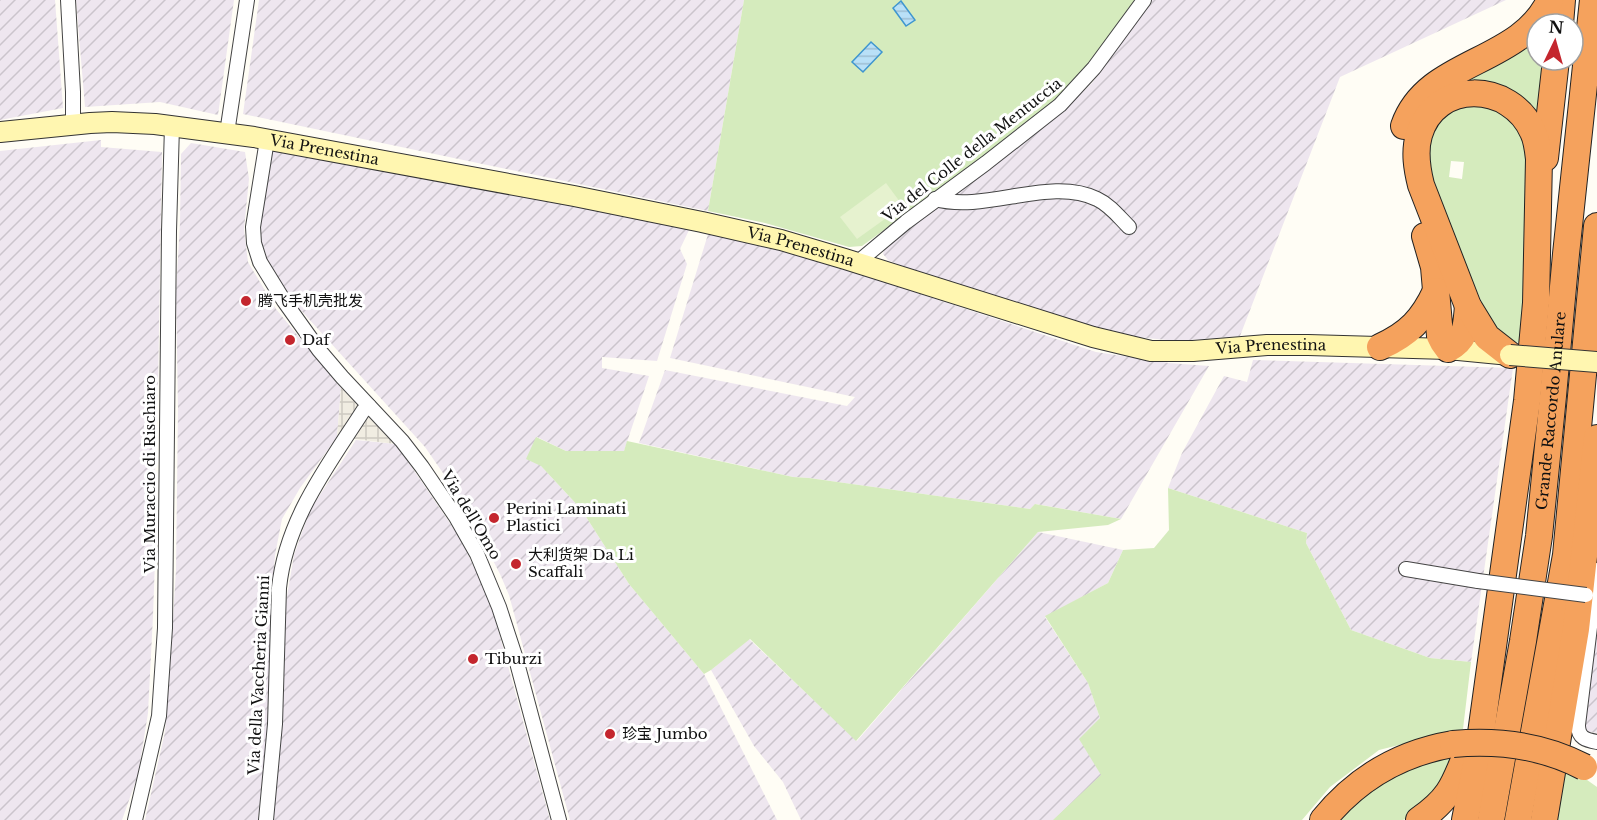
<svg xmlns="http://www.w3.org/2000/svg" width="1597" height="820" font-family="'Libre Baskerville','Noto Sans SC',serif">
<style>
.industrial{fill:url(#industrial-furrows)}
.grass{fill:#d5ebbd;fill-rule:evenodd}
.pitch{fill:#e6f2cf}
.plaza{fill:url(#plaza-grid)}
.water{fill:url(#water-rules);stroke:#3f96cf;stroke-width:1.5}
.lines{fill:none;stroke-linecap:round;stroke-linejoin:round}
.minor-casing{stroke:#444;stroke-width:16}
.secondary-casing{stroke:#333;stroke-width:22}
.motorway-casing{stroke:#222;stroke-width:28}
.minor{stroke:#fff;stroke-width:14}
.secondary{stroke:#fff6b0;stroke-width:20}
.motorway{stroke:#f5a25d;stroke-width:26}
.minor-bridge-casing{stroke:#444;stroke-width:16;stroke-linecap:butt}
.secondary-bridge-casing{stroke:#333;stroke-width:22;stroke-linecap:butt}
.motorway-bridge-casing{stroke:#222;stroke-width:28;stroke-linecap:butt}
.minor-bridge{stroke:#fff;stroke-width:14}
.secondary-bridge{stroke:#fff6b0;stroke-width:20}
.motorway-bridge{stroke:#f5a25d;stroke-width:26}
.poi-dot{fill:#c4262e;stroke:#fff;stroke-width:2}
.labels{text-anchor:middle;stroke-width:6;stroke-linejoin:round;paint-order:stroke}
.street-label{font-size:15px;fill:#111;stroke:#fff}
.poi-label{font-size:15px;fill:#111;stroke:#fff;text-anchor:start}
</style>
<defs>
<pattern id="industrial-furrows" width="10" height="10" patternUnits="userSpaceOnUse" patternTransform="scale(1.5)"><rect width="10" height="10" fill="#eee6ef"/><path d="M-1 1l2-2M0 10L10 0M9 11l2-2" fill="none" stroke="#cbc4cc"/></pattern>
<pattern id="plaza-grid" width="8" height="8" patternUnits="userSpaceOnUse" patternTransform="scale(1.5)"><rect width="8" height="8" fill="#f1ede2"/><path d="M0 4h8M4 0v8" fill="none" stroke="#cecac1"/></pattern>
<pattern id="water-rules" width="6" height="5" patternUnits="userSpaceOnUse" patternTransform="scale(1.5)"><rect width="6" height="5" fill="#b9e0f7"/><path d="M0 2.5h6" fill="none" stroke="#9ebfd3"/></pattern>
</defs>
<rect width="100%" height="100%" fill="#fffdf5"/>
<g class="industrial">
<path d="M0,0H55L63,108L0,120Z"/>
<path d="M76,0H234L218,115L160,102L85,107Z"/>
<path d="M259,0H744L708,211L243,114Z"/>
<path d="M1152,0H1506L1340,77L1240,336L1177,341L1126,336L1094,327L907,268L888,260L883,254L885,247L892,240L1054,119L1092,83Z"/>
<path d="M101,140V147L162,152L158,386L154,502L156,531L153,616L148,713L138,775L122,820H0V151Z"/>
<path d="M191,143L245,152L249,179L244,229L248,262L276,309L341,388L337,437L300,488L282,519L275,555L273,582L269,727L258,820H145L165,732L171,652L176,570L178,411L176,292L180,223L181,154Z"/>
<path d="M272,149L690,228L680,249L687,264L657,361L602,357V368L649,376L624,451H566L537,437L541,466L581,509L629,584L704,674L777,820H570L509,595L500,574L463,502L425,447L298,307L266,263L258,231Z"/>
<path d="M709,231L823,262L1096,352L1169,363L1209,366L1121,519L1036,504L1030,509L809,478L793,477L639,443L665,370L847,406L855,397L670,358Z"/>
<path d="M1253,360L1513,368L1471,662L1430,658L1351,630L1306,543L1307,533L1168,488L1182,453L1224,376L1247,382Z"/>
<path d="M356,440L396,444L460,538L490,600L550,820H273L282,720L286,602L294,555L310,510Z"/>
<path d="M1038,532L1123,550L1108,583L1045,617L1088,683L1100,718L1104,779L1057,820H801L783,782L754,746L711,670L749,639L857,741Z"/>
<path d="M1597,609V733L1582,731Z"/>
</g>
<g class="grass">
<path d="M744,0H1136L1080,78L1047,109L931,196L862,246L849,247L765,223L708,211Z"/>
<path d="M1537,37V60H1550L1536,120L1445,93L1512,56Z"/>
<path d="M1482,102L1524,127L1533,172L1519,343C1504,338 1496,330 1488,317L1426,173L1425,147L1443,114L1453,107ZM1451,161L1464,162L1462,179L1449,177Z"/>
<path d="M536,437L566,451H624L627,441L793,477L809,478L1030,509L1035,504L1121,519L1108,525L1038,532L856,741L750,639L711,670L704,674L629,584L581,509L541,466L526,459Z"/>
<path d="M1168,488L1307,533L1306,543L1351,630L1430,658L1471,662L1463,729L1379,750L1330,787L1302,820H1053L1101,775L1079,739L1100,718L1088,683L1045,616L1108,583L1123,550L1154,548L1169,530Z"/>
<path d="M1460,752L1452,773L1414,814L1403,820H1333L1382,777Z"/>
<path d="M1562,767L1580,775L1597,787V820H1553Z"/>
</g>
<path class="pitch" d="M886,183L903,206L857,239L840,217Z"/>
<path class="plaza" d="M341,388L363,411L396,444L337,437Z"/>
<g class="water">
<path d="M901,1L915,20L906,26L893,8Z"/>
<path d="M871,42L882,52L863,72L852,62Z"/>
</g>
<g class="lines">
<g class="minor-casing">
<g id="minor">
<path d="M68,0L73,92V125"/>
<path d="M227,133L247,0"/>
<path d="M267,140L253,227L254,243L260,262L284,301L319,350L342,377L402,441L422,467L456,517L477,554L499,607L516,659L559,820"/>
<path d="M935,199C987,213 1050,176 1097,199C1110,205 1119,217 1129,227"/>
<path d="M857,263L906,222L986,163L1060,105L1094,68L1144,0"/>
<path d="M1406,569L1478,581"/>
<path d="M1597,570L1578,725C1578,738 1586,740 1597,742"/>
<path d="M135,820L159,716L165,628L169,231L172,126"/>
<path d="M266,820L275,724L279,588C286,520 327,467 363,411L369,406"/>
</g>
</g>
<g class="secondary-casing">
<g id="secondary">
<path id="s1" d="M0,132L90,123L112,122L155,124L254,137L574,196L702,222L781,240L845,259L1093,337L1151,351H1193L1267,345H1308L1448,349L1510,355"/>
</g>
</g>
<g class="motorway-casing">
<g id="motorway">
<path d="M1560,24L1562,0"/>
<path d="M1404,126C1427,59 1520,65 1550,0"/>
<path d="M1545,158L1556,60"/>
<path d="M1425,236L1434,267L1440,336L1443,342L1448,349C1467,339 1466,326 1468,306"/>
<path d="M1380,347C1409,334 1423,319 1436,291"/>
<path d="M1323,820C1357,778 1400,753 1453,744"/>
<path d="M1419,820C1451,798 1454,784 1468,750"/>
<path d="M1465,820L1478,755L1527,401L1536,303L1539,159C1538,150 1537,140 1533,132C1511,81 1435,79 1419,135C1414,152 1417,169 1421,185L1468,306L1487,337L1510,355"/>
<path id="s2" d="M1491,820L1523,641L1539,536L1553,396L1566,254L1593,0"/>
<path d="M1518,820L1566,555L1597,226"/>
<path d="M1544,820L1576,629L1597,438"/>
</g>
</g>
<use href="#minor" class="minor"/>
<use href="#secondary" class="secondary"/>
<use href="#motorway" class="motorway"/>
<g class="minor-bridge-casing">
<path id="minor-bridge" d="M1478,581L1586,595"/>
</g>
<g class="secondary-bridge-casing">
<path id="secondary-bridge" d="M1510,355L1597,362"/>
</g>
<g class="motorway-bridge-casing">
<path id="motorway-bridge" d="M1453,744C1498,740 1544,746 1584,767"/>
</g>
<use href="#minor-bridge" class="minor-bridge"/>
<use href="#secondary-bridge" class="secondary-bridge"/>
<use href="#motorway-bridge" class="motorway-bridge"/>
</g>
<g class="poi-dot">
<circle cx="246" cy="301" r="6"/>
<circle cx="290" cy="340" r="6"/>
<circle cx="494" cy="518" r="6"/>
<circle cx="516" cy="564" r="6"/>
<circle cx="473" cy="659" r="6"/>
<circle cx="610" cy="734" r="6"/>
</g>
<g class="labels">
<g class="street-label">
<text dy="5" stroke="none"><textPath href="#s1" startOffset="327">Via Prenestina</textPath></text>
<text transform="translate(972 150) rotate(-38)" y="5">Via del Colle della Mentuccia</text>
<text dy="5" stroke="none"><textPath href="#s1" startOffset="813">Via Prenestina</textPath></text>
<text dy="5" stroke="none"><textPath href="#s1" startOffset="1299">Via Prenestina</textPath></text>
<text dy="5" stroke="none"><textPath href="#s2" startOffset="414">Grande Raccordo Anulare</textPath></text>
<text transform="translate(150 474) rotate(-90)" y="5">Via Muraccio di Rischiaro</text>
<text transform="translate(471 515) rotate(59)" y="5">Via dell'Omo</text>
<text transform="translate(259 675) rotate(-87)" y="5">Via della Vaccheria Gianni</text>
</g>
<g class="poi-label">
<text x="258" y="306">腾飞手机壳批发</text>
<text x="302" y="345">Daf</text>
<text x="506" y="514">Perini Laminati<tspan x="506" dy="17">Plastici</tspan></text>
<text x="528" y="560">大利货架 Da Li<tspan x="528" dy="17">Scaffali</tspan></text>
<text x="485" y="664">Tiburzi</text>
<text x="622" y="739">珍宝 Jumbo</text>
</g>
</g>
<g transform="translate(1555 42) rotate(5)"><circle r="28" fill="#ffffff" stroke="#a0a0a0" stroke-width="1.5"/>
<path d="M0-4.5L10 22L0 15L-10 22Z" fill="#c4262e"/>
<text y="-9" font-size="16" font-weight="bold" text-anchor="middle" fill="#111111">N</text>
</g>
</svg>
